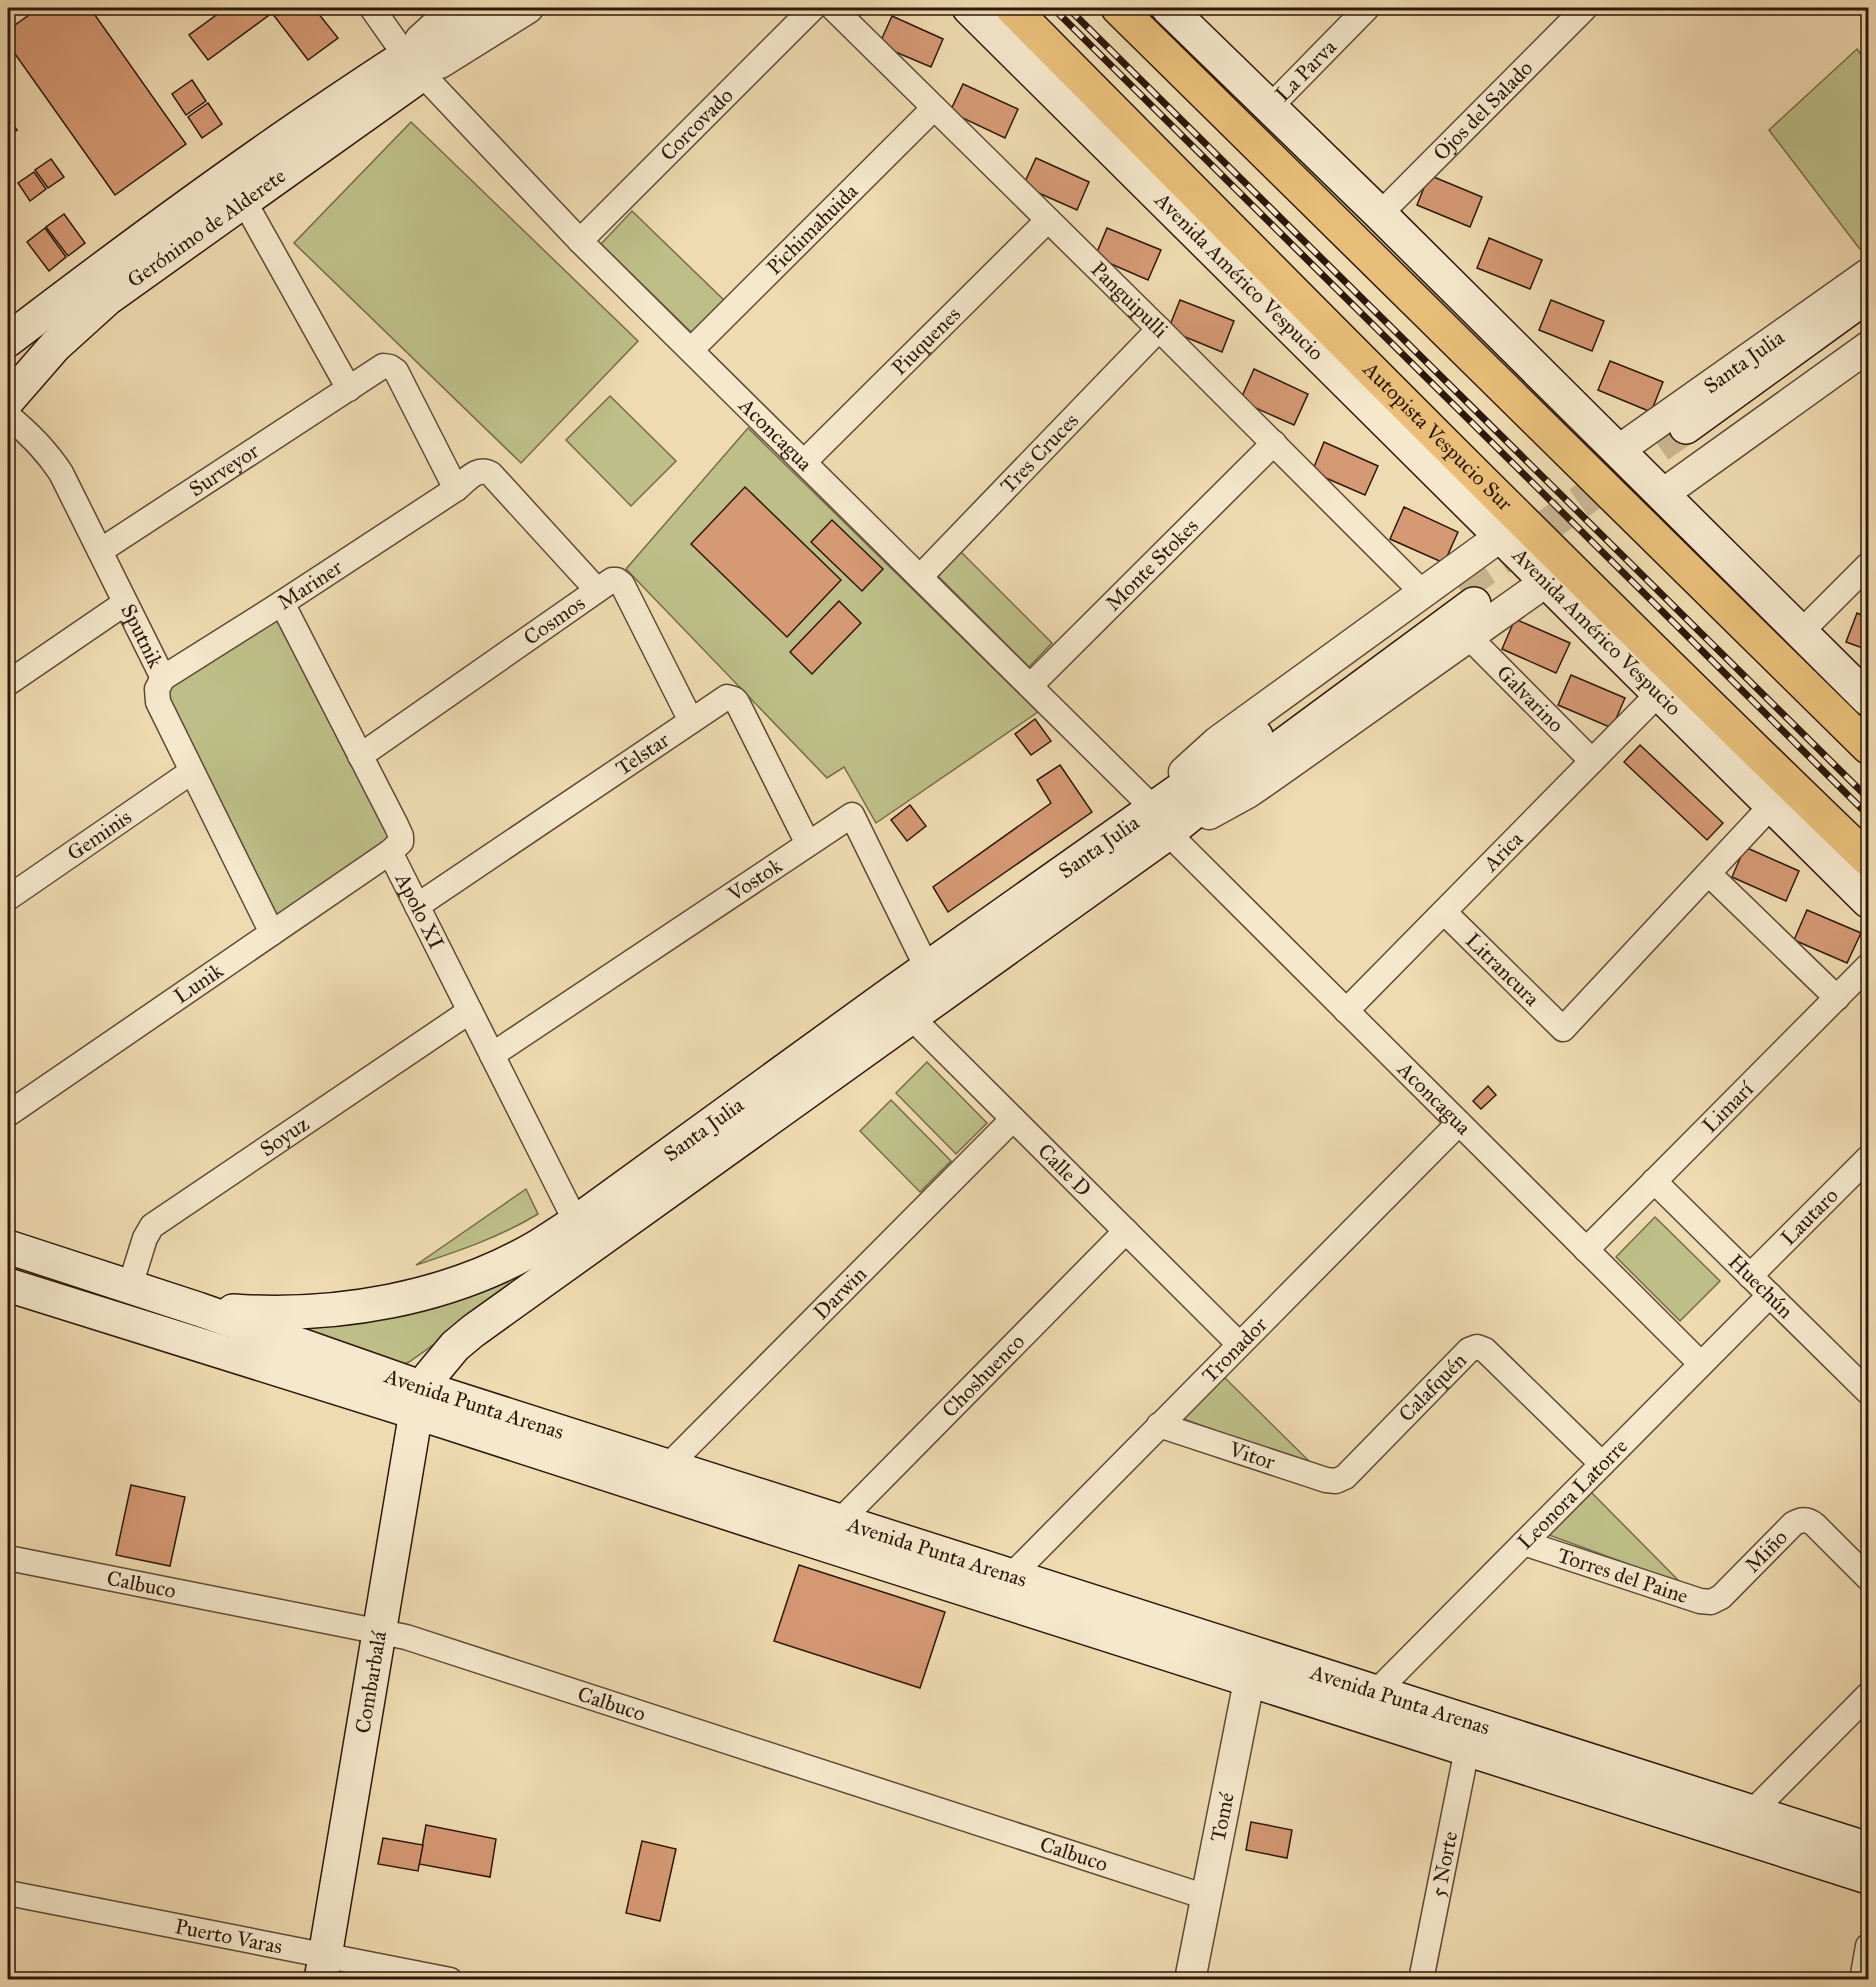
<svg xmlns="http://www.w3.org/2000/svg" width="1876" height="1987" font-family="'IM FELL Great Primer',serif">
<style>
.green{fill:#bebf88;stroke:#766c4a;stroke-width:1.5}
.building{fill:#d59974;stroke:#2e180d;stroke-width:1.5}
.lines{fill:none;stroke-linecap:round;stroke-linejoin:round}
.secondary-tunnel{stroke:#c8b490;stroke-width:33;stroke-dasharray:33 16;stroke-linecap:butt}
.minor-casing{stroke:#5e4936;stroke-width:27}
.tertiary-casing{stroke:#5e4936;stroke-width:33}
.secondary-casing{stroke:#2e180d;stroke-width:36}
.motorway-casing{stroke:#2e180d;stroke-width:36}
.minor{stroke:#f5e8cc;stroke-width:24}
.tertiary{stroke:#f5e8cc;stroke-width:30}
.secondary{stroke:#f5e8cc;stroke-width:33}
.motorway{stroke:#e8be78;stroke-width:33}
.rail-casing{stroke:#2e180d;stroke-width:7}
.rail{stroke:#f5e8cc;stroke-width:4.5;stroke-dasharray:14;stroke-linecap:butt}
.labels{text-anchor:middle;stroke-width:4.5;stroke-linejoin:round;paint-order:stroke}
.street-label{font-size:21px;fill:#2e180d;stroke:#f5e8cc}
</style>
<rect width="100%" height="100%" fill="#efdbb1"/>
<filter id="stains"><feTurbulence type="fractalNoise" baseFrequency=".00333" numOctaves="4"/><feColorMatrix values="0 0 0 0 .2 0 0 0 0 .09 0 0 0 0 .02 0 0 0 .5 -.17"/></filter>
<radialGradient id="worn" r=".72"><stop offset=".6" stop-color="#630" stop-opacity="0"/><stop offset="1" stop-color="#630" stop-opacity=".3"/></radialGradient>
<g class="green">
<path d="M1857,49L1868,64V249L1864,252L1859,248L1769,130Z"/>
<path d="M411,122L638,341L521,463L294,243Z"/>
<path d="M632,211L727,303L695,336L601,244Z"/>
<path d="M610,396L676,461L631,506L566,440Z"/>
<path d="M748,428L1038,712L876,823L844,767L827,778L626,569Z"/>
<path d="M961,552L1052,643L1029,667L938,576Z"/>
<path d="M274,614L393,838L278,920L162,687Z"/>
<path d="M927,1062L987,1123L956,1154L896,1093Z"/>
<path d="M891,1100L951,1161L920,1192L860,1131Z"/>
<path d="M526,1189L538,1214C500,1237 459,1251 416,1265Z"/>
<path d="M1655,1217L1720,1281L1680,1321L1616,1257Z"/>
<path d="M562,1254L409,1362L402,1365L292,1331Z"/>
<path d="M1223,1376L1314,1466L1181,1418Z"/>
<path d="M1591,1492L1682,1584L1549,1535Z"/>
</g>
<g class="building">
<path d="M39,8H90L186,144L115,195L8,44V30Z"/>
<path d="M226,8H314L338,38L308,60L272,13L208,60L189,35Z"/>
<path d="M892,16L943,39L931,67L879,45Z"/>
<path d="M192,80L206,101L186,115L172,94Z"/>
<path d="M963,84L1018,109L1005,138L950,112Z"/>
<path d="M208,103L222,124L202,138L188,117Z"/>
<path d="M8,117L17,130L8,137Z"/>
<path d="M1036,158L1089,182L1077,210L1023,186Z"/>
<path d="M51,159L64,177L48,188L35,170Z"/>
<path d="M34,172L46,189L30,201L18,183Z"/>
<path d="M1429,175L1482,197L1470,227L1417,205Z"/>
<path d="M64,214L85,243L68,256L46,227Z"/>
<path d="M45,228L66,257L49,271L27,242Z"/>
<path d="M1107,228L1161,250L1148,280L1095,257Z"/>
<path d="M1489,238L1542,260L1530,289L1477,268Z"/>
<path d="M1180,300L1234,321L1222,352L1168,330Z"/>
<path d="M1551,300L1604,321L1592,351L1539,330Z"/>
<path d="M1610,361L1663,382L1651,412L1598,390Z"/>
<path d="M1254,369L1308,394L1294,425L1240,401Z"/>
<path d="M1324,442L1378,466L1365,495L1312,472Z"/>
<path d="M745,487L841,580L787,637L691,544Z"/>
<path d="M1404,507L1458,532L1444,563L1390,539Z"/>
<path d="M832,520L883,569L862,591L811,542Z"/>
<path d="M839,601L861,623L812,674L790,652Z"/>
<path d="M1857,613L1868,618V650L1846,642Z"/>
<path d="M1515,619L1570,643L1556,673L1502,649Z"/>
<path d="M1571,675L1625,698L1612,728L1558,705Z"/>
<path d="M1035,719L1051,741L1031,755L1015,734Z"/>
<path d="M1640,745L1723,823L1707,840L1624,762Z"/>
<path d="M1060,765L1092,812L948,912L933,887L1051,803L1037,780Z"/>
<path d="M910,805L926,826L907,841L891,820Z"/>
<path d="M1745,847L1799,871L1786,901L1732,877Z"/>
<path d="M1807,910L1861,933L1847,963L1794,940Z"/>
<path d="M1488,1086L1496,1095L1481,1109L1473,1101Z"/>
<path d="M131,1485L185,1497L170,1566L116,1555Z"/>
<path d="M799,1565L945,1612L920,1688L774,1641Z"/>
<path d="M1251,1822L1292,1830L1287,1858L1246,1850Z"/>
<path d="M426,1825L496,1839L490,1877L419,1864Z"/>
<path d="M383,1838L423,1845L418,1871L378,1864Z"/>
<path d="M642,1841L676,1849L660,1921L626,1913Z"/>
</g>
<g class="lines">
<path class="secondary-tunnel" d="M1459,588L1686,427"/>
<g class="minor-casing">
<g id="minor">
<path id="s1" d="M372,8L405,55L422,74L580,241L1153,808"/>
<path id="s2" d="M833,8L1159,329L1423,593"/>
<path id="s3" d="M1270,107L1367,8"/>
<path d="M244,201L349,389"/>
<path id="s4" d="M1380,214L1585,8"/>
<path id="s5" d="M580,241L813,8"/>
<path id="s6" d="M691,350L934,108"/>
<path id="s7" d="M8,416C29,433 46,450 61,473L163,678"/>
<path id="s8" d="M804,462L1048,220"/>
<path id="s9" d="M100,551L383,366L390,367L396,371L456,489"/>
<path id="s10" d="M920,577L1159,329"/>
<path d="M1801,632L1868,565"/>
<path id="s11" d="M1469,637L1592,761"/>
<path id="s12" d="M163,678L282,603L456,489C467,480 477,466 491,474L597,590"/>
<path d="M163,678L157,689L158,702L272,933"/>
<path d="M8,683L125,603"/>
<path id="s13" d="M1030,686L1274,443"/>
<path id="s14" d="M360,756L612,580H617L622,584L691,721"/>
<path id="s15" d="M1168,833L1701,1364"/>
<path id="s16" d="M390,852L576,1222"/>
<path d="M1709,874L1837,998"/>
<path id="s17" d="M8,898L191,772"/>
<path id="s18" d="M417,906L727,697L734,699L737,702L808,844"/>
<path id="s19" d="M1444,912L1563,1029L1772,805"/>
<path id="s20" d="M901,1007L1239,1344"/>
<path id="s21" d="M1346,1011L1659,693"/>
<path id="s22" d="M492,1055L852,815L934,982"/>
<path id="s23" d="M8,1114L390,852L401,842V836L396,825L282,603"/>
<path id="s24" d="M1654,1181L1868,1392"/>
<path id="s25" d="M1586,1250L1868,966"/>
<path id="s26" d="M1750,1276L1868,1158"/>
<path id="s27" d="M130,1286L145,1238L152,1226L470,1011"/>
<path id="s28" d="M1159,1425L1326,1480L1336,1481L1345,1477L1469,1350L1477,1347L1485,1350L1602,1464"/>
<path id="s29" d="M668,1466L1013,1119"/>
<path id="s30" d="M840,1521L1126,1231"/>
<path id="s31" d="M1524,1543L1700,1601L1711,1602L1721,1597L1793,1524C1801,1519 1808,1519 1815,1525L1868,1578"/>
<path id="s32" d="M8,1558L406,1637L1206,1897"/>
<path id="s33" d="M1011,1576L1459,1123"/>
<path id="s34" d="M1376,1692L1770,1295"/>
<path d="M1752,1812L1868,1695"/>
<path id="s35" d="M8,1893L450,1980"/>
<path id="s36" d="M1421,1980L1467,1749"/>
<path d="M1862,1980L1868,1946"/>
</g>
</g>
<g class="tertiary-casing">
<g id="tertiary">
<path d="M420,40L455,8"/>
<path d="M440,63L528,8"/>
<path id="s37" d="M1619,450L1868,274"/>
<path d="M1663,494L1868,347"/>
<path d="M1184,772L1217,742L1501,536"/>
<path d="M1209,814L1249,792L1275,774L1547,581"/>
<path id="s38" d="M1190,1980L1254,1656"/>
</g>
</g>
<g class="secondary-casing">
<g id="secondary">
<path id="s39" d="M969,8L1868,901"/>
<path d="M1168,8L1380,214L1868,699"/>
<path d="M8,340C110,262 213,185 320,113C363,84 405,55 450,29"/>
<path id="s40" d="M8,400L55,346L108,298L422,74L483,9"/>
<path d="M1686,427L1868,295"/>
<path id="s41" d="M8,1247L198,1309L423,1388L1868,1849"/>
<path d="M8,1285L446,1422L829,1546L1868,1877"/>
<path id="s42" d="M233,1311C336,1318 448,1299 537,1247C550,1239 563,1230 576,1222L889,995L1256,736"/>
<path id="s43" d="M321,1980L416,1412L423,1388L430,1376L455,1346L473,1331L1168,833L1210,799L1474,604"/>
</g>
</g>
<g class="motorway-casing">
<g id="motorway">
<path id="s44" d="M1012,8C1295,294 1578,580 1868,859"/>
<path d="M1118,8L1868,747"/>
</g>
</g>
<use href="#minor" class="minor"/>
<use href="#tertiary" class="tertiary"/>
<use href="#secondary" class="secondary"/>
<use href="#motorway" class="motorway"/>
<g class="rail-casing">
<g id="rail">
<path d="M1053,8L1868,815"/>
<path d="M1068,8L1868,798"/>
</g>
</g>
<use href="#rail" class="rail"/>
</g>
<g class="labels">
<g class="street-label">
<text dy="7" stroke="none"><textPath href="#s3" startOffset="51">La Parva</textPath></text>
<text dy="7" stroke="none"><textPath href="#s4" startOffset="146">Ojos del Salado</textPath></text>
<text dy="7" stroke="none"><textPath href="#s5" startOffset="165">Corcovado</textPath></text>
<text dy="7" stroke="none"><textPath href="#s40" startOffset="264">Gerónimo de Alderete</textPath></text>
<text dy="7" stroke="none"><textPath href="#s6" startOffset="171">Pichimahuida</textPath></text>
<text dy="7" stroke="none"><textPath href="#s39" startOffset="381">Avenida Américo Vespucio</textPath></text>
<text dy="7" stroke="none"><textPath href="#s2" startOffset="416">Panguipulli</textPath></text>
<text dy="7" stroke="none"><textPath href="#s8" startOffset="172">Piuquenes</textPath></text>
<text dy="7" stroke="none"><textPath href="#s37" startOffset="153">Santa Julia</textPath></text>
<text dy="7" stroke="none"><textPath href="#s1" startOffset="588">Aconcagua</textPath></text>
<text dy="7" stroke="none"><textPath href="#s44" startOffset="604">Autopista Vespucio Sur</textPath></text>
<text dy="7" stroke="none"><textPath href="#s10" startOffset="172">Tres Cruces</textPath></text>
<text dy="7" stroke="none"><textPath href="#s9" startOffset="148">Surveyor</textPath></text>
<text dy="7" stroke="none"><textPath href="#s13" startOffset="172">Monte Stokes</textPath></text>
<text dy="7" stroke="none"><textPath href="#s12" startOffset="174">Mariner</textPath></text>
<text dy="7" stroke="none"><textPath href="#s14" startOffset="237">Cosmos</textPath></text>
<text dy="7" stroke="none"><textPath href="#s39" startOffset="885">Avenida Américo Vespucio</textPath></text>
<text dy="7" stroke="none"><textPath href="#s7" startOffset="260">Sputnik</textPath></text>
<text dy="7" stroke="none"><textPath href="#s11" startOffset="87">Galvarino</textPath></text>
<text dy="7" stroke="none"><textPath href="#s18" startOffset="272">Telstar</textPath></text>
<text dy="7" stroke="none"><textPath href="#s17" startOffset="111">Geminis</textPath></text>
<text dy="7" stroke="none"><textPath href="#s42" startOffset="1005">Santa Julia</textPath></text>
<text dy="7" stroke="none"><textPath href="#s21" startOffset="224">Arica</textPath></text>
<text dy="7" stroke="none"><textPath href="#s22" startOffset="316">Vostok</textPath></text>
<text dy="7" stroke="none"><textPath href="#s16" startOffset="66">Apolo XI</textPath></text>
<text dy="7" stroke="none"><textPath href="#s19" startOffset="82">Litrancura</textPath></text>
<text dy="7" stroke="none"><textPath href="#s23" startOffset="231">Lunik</textPath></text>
<text dy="7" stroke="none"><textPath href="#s15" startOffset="376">Aconcagua</textPath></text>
<text dy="7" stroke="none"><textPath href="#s25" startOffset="201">Limarí</textPath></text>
<text dy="7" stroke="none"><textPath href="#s42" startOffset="519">Santa Julia</textPath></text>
<text dy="7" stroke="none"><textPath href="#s27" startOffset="224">Soyuz</textPath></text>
<text dy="7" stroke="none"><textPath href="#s20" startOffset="231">Calle D</textPath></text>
<text dy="7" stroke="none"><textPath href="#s26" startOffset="84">Lautaro</textPath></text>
<text dy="7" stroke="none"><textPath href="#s24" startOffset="150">Huechún</textPath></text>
<text dy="7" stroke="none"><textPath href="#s29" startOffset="244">Darwin</textPath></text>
<text dy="7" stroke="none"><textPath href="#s33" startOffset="318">Tronador</textPath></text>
<text dy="7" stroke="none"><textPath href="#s30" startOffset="204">Choshuenco</textPath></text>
<text dy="7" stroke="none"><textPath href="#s28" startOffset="321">Calafquén</textPath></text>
<text dy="7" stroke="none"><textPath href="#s41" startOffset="492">Avenida Punta Arenas</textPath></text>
<text dy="7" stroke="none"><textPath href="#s28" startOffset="98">Vitor</textPath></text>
<text dy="7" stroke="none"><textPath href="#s34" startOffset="279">Leonora Latorre</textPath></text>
<text dy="7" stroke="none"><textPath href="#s41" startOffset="978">Avenida Punta Arenas</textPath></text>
<text dy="7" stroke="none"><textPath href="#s31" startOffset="272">Miño</textPath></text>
<text dy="7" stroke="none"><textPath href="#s31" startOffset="104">Torres del Paine</textPath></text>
<text dy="7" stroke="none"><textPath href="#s32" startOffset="136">Calbuco</textPath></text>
<text dy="7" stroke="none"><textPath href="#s43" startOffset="302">Combarbalá</textPath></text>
<text dy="7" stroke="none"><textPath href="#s41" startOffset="1464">Avenida Punta Arenas</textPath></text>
<text dy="7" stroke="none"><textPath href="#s32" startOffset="622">Calbuco</textPath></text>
<text dy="7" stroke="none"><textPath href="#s38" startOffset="166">Tomé</textPath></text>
<text dy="7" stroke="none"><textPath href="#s32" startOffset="1108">Calbuco</textPath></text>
<text dy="7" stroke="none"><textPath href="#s36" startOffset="118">5 Norte</textPath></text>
<text dy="7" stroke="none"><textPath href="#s35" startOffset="225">Puerto Varas</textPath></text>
</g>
</g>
<rect width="1876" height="1987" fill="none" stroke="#efdbb1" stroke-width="30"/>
<rect x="9" y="9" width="1858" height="1969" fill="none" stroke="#2e180d" stroke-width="3"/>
<rect x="15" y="15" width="1846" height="1957" fill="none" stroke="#2e180d" stroke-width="1.5"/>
<rect width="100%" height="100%" filter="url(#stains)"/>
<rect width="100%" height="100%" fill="url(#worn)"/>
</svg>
